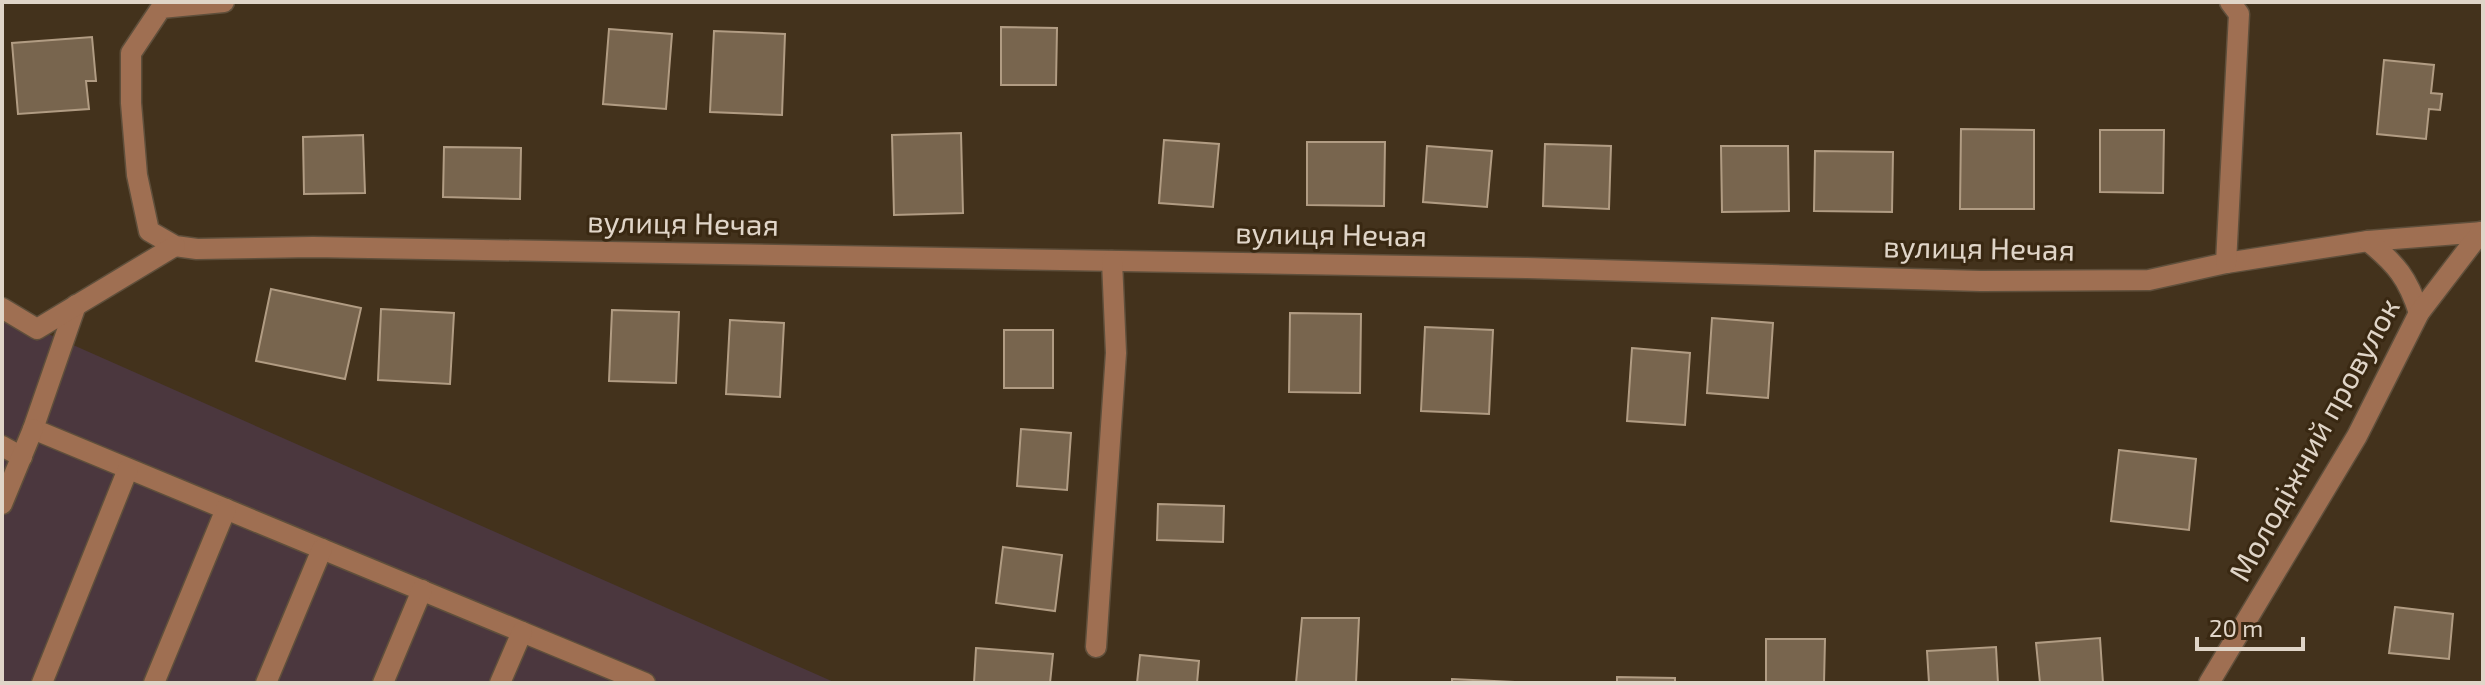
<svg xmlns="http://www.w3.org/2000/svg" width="2485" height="685" font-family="'Exo 2',sans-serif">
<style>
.industrial{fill:#4b373e}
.building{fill:#78654e;stroke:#b19c83;stroke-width:2}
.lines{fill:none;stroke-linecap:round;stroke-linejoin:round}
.minor-casing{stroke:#5f4f3b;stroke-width:23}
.minor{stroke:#9f6f52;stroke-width:20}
.labels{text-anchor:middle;stroke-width:6;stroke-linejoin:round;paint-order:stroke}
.street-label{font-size:30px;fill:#e0d5c8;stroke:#392812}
</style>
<rect width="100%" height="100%" fill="#43321c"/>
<path class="industrial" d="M2,308L37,329L836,683H2Z"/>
<g class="building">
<path d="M1001,27L1057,28L1056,85H1001Z"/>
<path d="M609,29L672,34L666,109L603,104Z"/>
<path d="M714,31L785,34L782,115L710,112Z"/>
<path d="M92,37L96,81H86L89,109L18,114L12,43Z"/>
<path d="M2384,60L2434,65L2431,93L2442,94L2440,110L2429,109L2426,139L2377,134Z"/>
<path d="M1961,129L2034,130V209H1960Z"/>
<path d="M2100,130H2164L2163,193L2100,192Z"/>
<path d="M961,133L963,213L894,215L892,135Z"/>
<path d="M363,135L365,193L304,194L303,137Z"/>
<path d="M1164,140L1219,144L1213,207L1159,203Z"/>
<path d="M1307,142H1385L1384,206L1307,205Z"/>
<path d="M1545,144L1611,146L1609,209L1543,206Z"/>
<path d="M1427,146L1492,151L1487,207L1423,202Z"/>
<path d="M1721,146H1788L1789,211L1722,212Z"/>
<path d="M444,147L521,148L520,199L443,197Z"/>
<path d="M1815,151L1893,152L1892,212L1814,211Z"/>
<path d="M271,289L361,308L345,379L256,361Z"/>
<path d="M381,309L454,313L450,384L378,380Z"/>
<path d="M612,310L679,312L676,383L609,381Z"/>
<path d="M1290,313L1361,314L1360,393L1289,392Z"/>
<path d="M1712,318L1773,323L1768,398L1707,393Z"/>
<path d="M730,320L784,323L780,397L726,394Z"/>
<path d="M1425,327L1493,330L1489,414L1421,411Z"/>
<rect x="1004" y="330" width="49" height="58"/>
<path d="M1632,348L1690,353L1685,425L1627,421Z"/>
<path d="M1021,429L1071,433L1067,490L1017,486Z"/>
<path d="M2119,450L2196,459L2189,530L2111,521Z"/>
<path d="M1158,504L1224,506L1223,542L1157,540Z"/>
<path d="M1003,547L1062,555L1055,611L996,603Z"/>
<path d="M2395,607L2453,614L2449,659L2389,653Z"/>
<path d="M1302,618H1359L1356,683H1296Z"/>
<path d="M2100,638L2103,683H2040L2036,643Z"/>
<path d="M1766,639H1825L1824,683H1766Z"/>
<path d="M1996,647L1998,683H1929L1927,651Z"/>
<path d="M976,648L1053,654L1050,683H974Z"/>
<path d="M1140,655L1199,661L1197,683H1137Z"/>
<path d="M1617,677L1675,678V683H1617Z"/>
<path d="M1452,679L1514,682V683H1452Z"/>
</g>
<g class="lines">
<g class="minor-casing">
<g id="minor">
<path d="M224,2L161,8L131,53V103L137,175L149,231L175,246L197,249L313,247L1527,268L1981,281L2149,280L2226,263L2368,241L2483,232"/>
<path d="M2368,241C2396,264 2408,278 2419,313"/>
<path d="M2226,263L2239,14L2230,2"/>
<path d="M76,305L33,429L645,683"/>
<path d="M2,308L37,329L175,246"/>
<path d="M2,446L22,457"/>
<path d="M2,504L33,429"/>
<path d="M1096,647L1116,353L1112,261"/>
<path d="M42,683L128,469"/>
<path d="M154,683L226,509"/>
<path d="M266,683L322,549"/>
<path d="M383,683L422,590"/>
<path d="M500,683L522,632"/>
<path d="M2209,683L2357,436L2419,313L2481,232"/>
</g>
</g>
<use href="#minor" class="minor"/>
</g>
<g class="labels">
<g class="street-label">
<text transform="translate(683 224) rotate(1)" y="10">вулиця Нечая</text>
<text transform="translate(1331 235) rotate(1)" y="10">вулиця Нечая</text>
<text transform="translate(1979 249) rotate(1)" y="10">вулиця Нечая</text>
<text transform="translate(2315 440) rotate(-61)" y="10">Молодіжний провулок</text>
</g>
</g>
<rect width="2485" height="685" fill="none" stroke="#e0d5c8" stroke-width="8"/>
<path d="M2197 637v12h106v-12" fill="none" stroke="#e0d5c8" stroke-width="4"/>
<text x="2209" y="637" font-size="24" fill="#e0d5c8" stroke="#392812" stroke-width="6" paint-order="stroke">20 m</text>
</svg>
